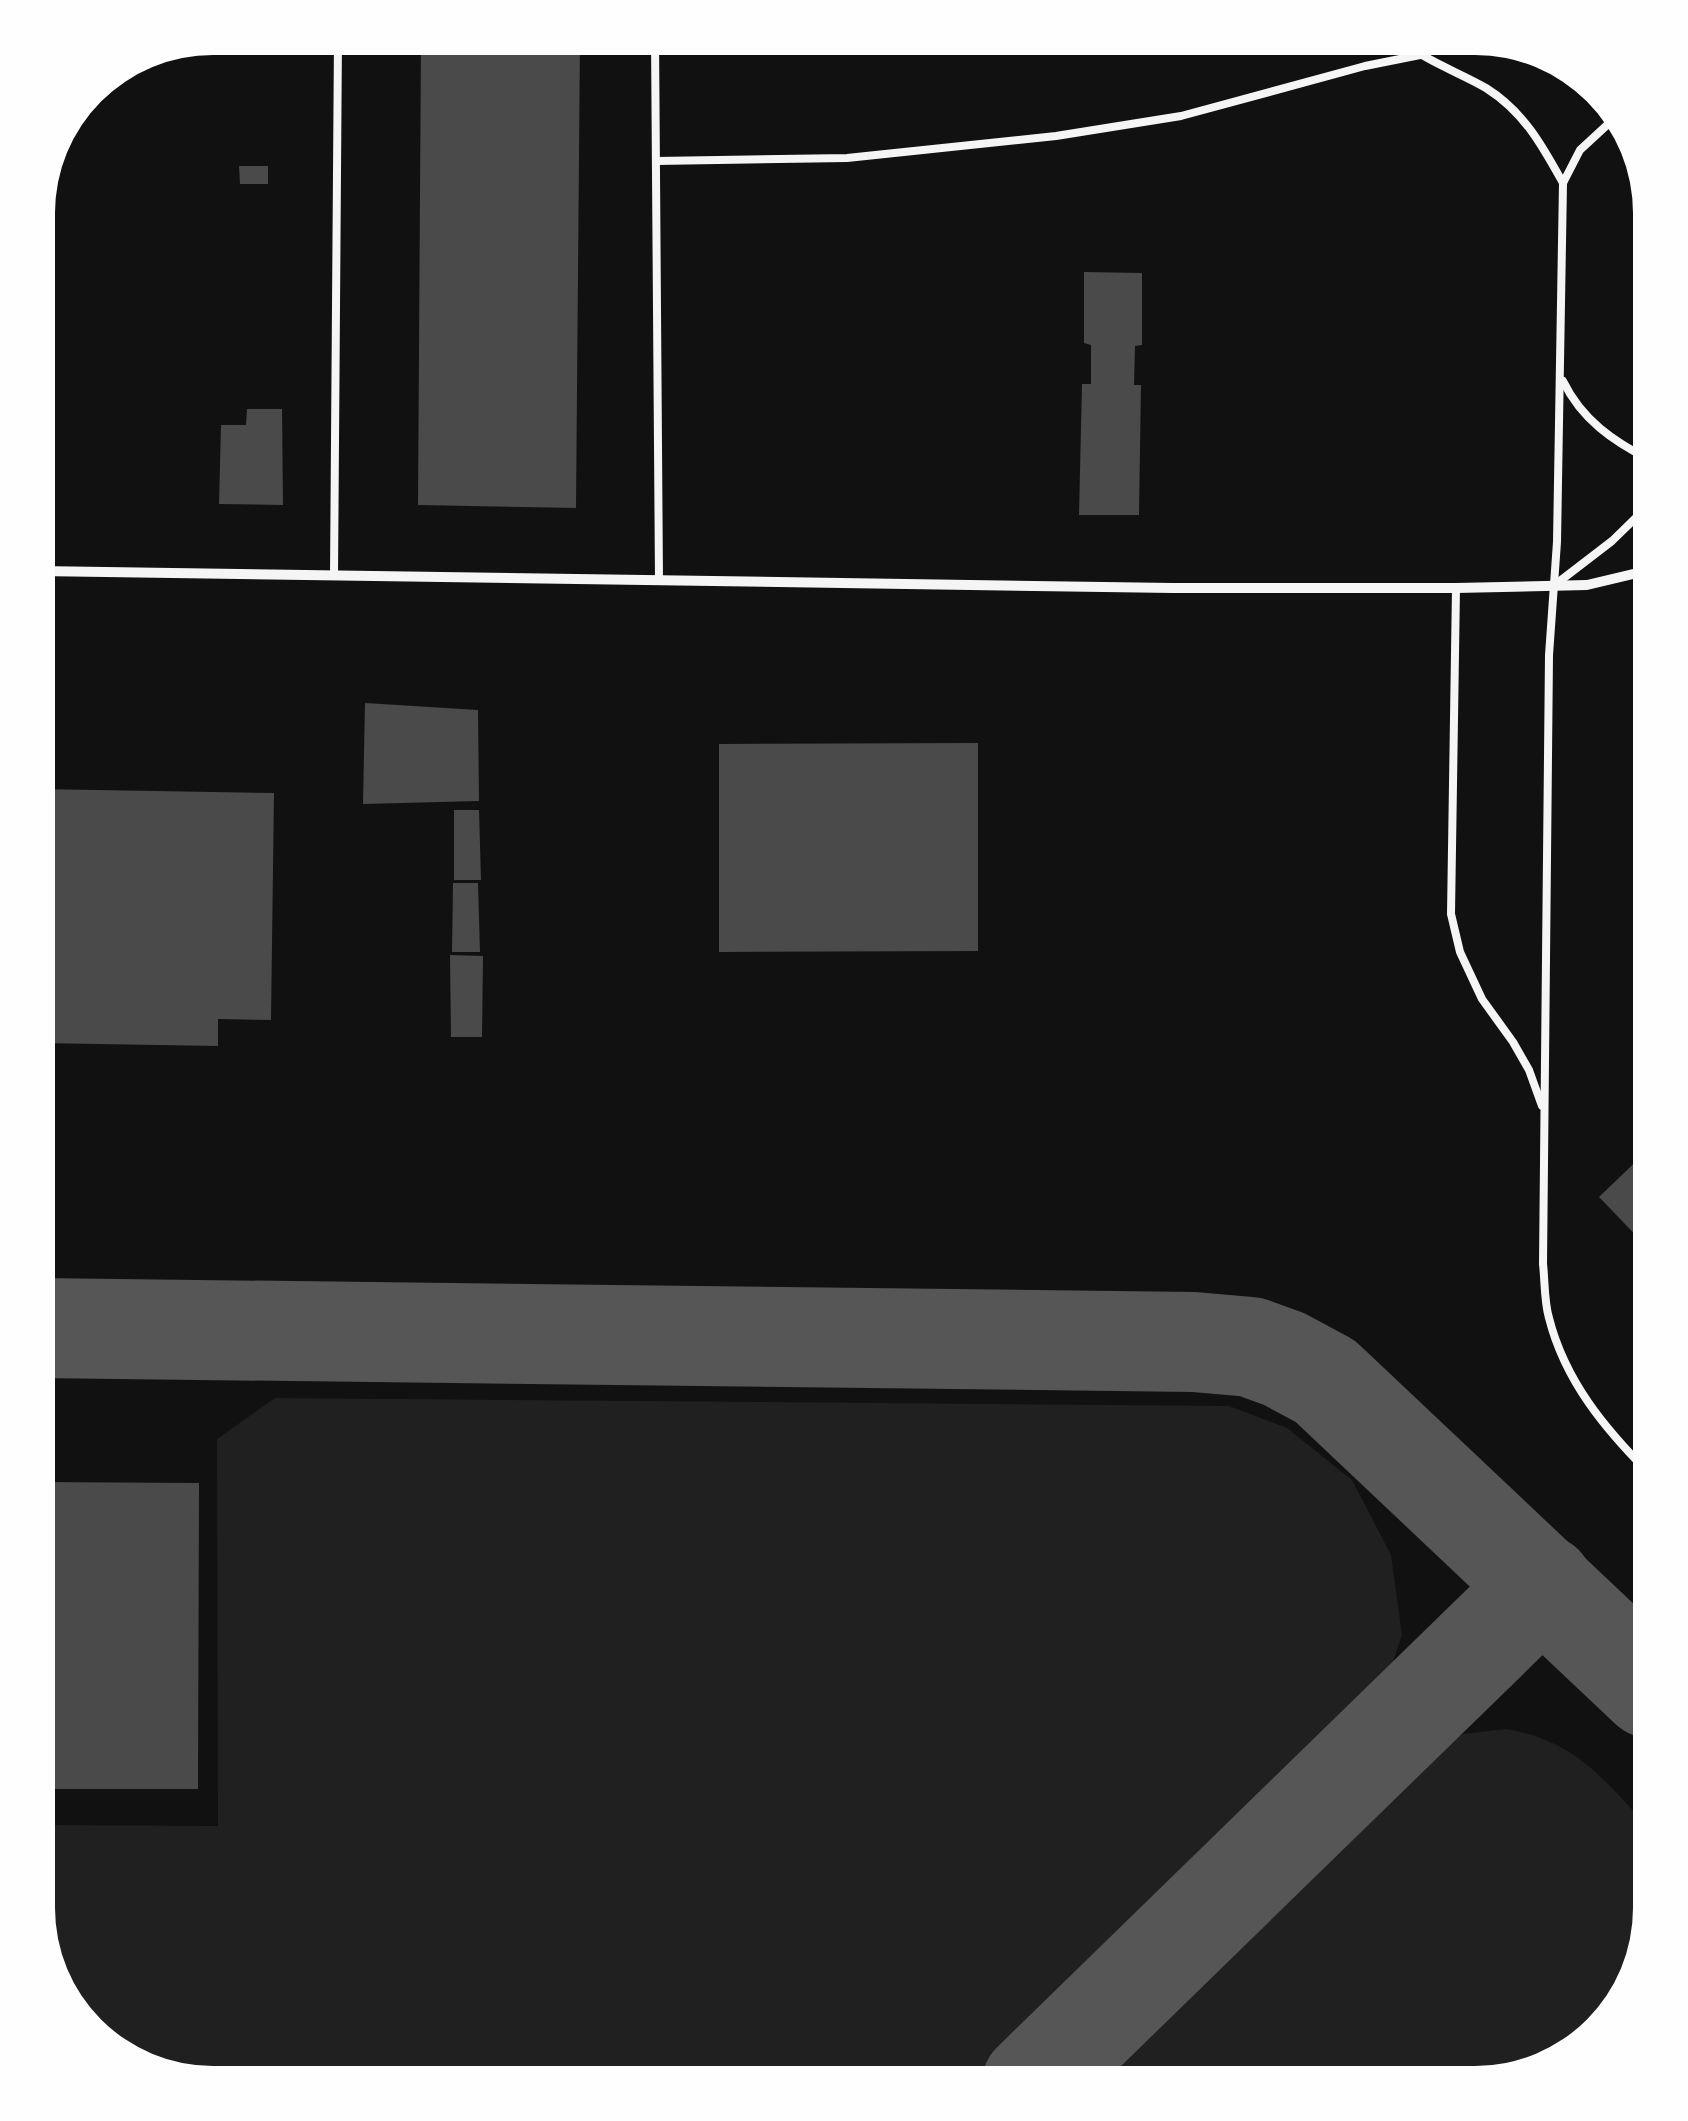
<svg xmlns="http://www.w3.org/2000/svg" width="1688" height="2121" font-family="'Space Grotesk',sans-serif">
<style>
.green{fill:#202020}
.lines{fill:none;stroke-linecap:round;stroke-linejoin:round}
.taxiway{stroke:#565656;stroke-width:100}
.building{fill:#4a4a4a}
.service{stroke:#f5f5f5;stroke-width:8}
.minor{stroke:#f5f5f5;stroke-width:10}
</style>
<rect width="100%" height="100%" fill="#111"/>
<g class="green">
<path d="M275,1398L1229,1406L1287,1428L1352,1480L1391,1555L1402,1635L1377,1708L988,2083H212L135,2065L67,2006L38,1908V1825L218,1826L217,1439Z"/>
<path d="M1506,1729C1577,1741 1602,1779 1650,1828V1909L1632,1986L1573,2054L1476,2083H1088L1397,1777L1430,1752L1463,1734Z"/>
</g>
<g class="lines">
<g class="taxiway">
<path d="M38,1328L1194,1342L1251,1347L1284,1359L1325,1381L1650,1688"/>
<path d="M1032,2083L1543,1585"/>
</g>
</g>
<g class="building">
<path d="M421,38H580L576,508L418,505Z"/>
<path d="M239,166H268V184H240Z"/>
<path d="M1084,272L1142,273V345L1135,346L1134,385H1141L1139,515H1079L1082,384H1091V345L1084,343Z"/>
<path d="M247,409H282L283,505L219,504L221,425H246Z"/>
<path d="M365,703L478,710L479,801L363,804Z"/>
<path d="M978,743V951L719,952V744Z"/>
<path d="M38,789L274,793L271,1020L218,1019V1046L38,1043Z"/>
<path d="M454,810H479L481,880H454Z"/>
<path d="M453,883H478L480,952H452Z"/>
<path d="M450,955L483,956L482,1037H451Z"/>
<path d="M1650,1148V1250L1599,1197Z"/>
<path d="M38,1482L199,1483L198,1789H38Z"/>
</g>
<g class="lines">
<g class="service">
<path d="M655,38L659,581"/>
<path d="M1399,38C1424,61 1457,71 1486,88C1524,112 1542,145 1563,183"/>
<path d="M1619,114L1580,150L1563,183L1557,542L1549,655L1543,1264C1545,1281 1544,1301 1549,1318C1565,1381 1605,1429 1650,1474"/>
<path d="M656,161L847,158L1056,136L1181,116L1365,66L1420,55"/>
<path d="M1563,381C1582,420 1613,441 1650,460"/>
<path d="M334,576L338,38"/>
<path d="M1556,584L1612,541L1650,504"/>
<path d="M1456,588L1451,914L1460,952L1482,999L1513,1042L1529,1070L1542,1106"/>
</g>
<path class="minor" d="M38,571L1173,588H1456L1587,585L1650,570"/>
</g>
<path d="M0 0H1688V2121H0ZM213 55H1475A158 158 0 0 1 1633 213V1908A158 158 0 0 1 1475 2066H213A158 158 0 0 1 55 1908V213A158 158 0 0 1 213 55Z" fill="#fefefe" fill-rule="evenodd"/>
</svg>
